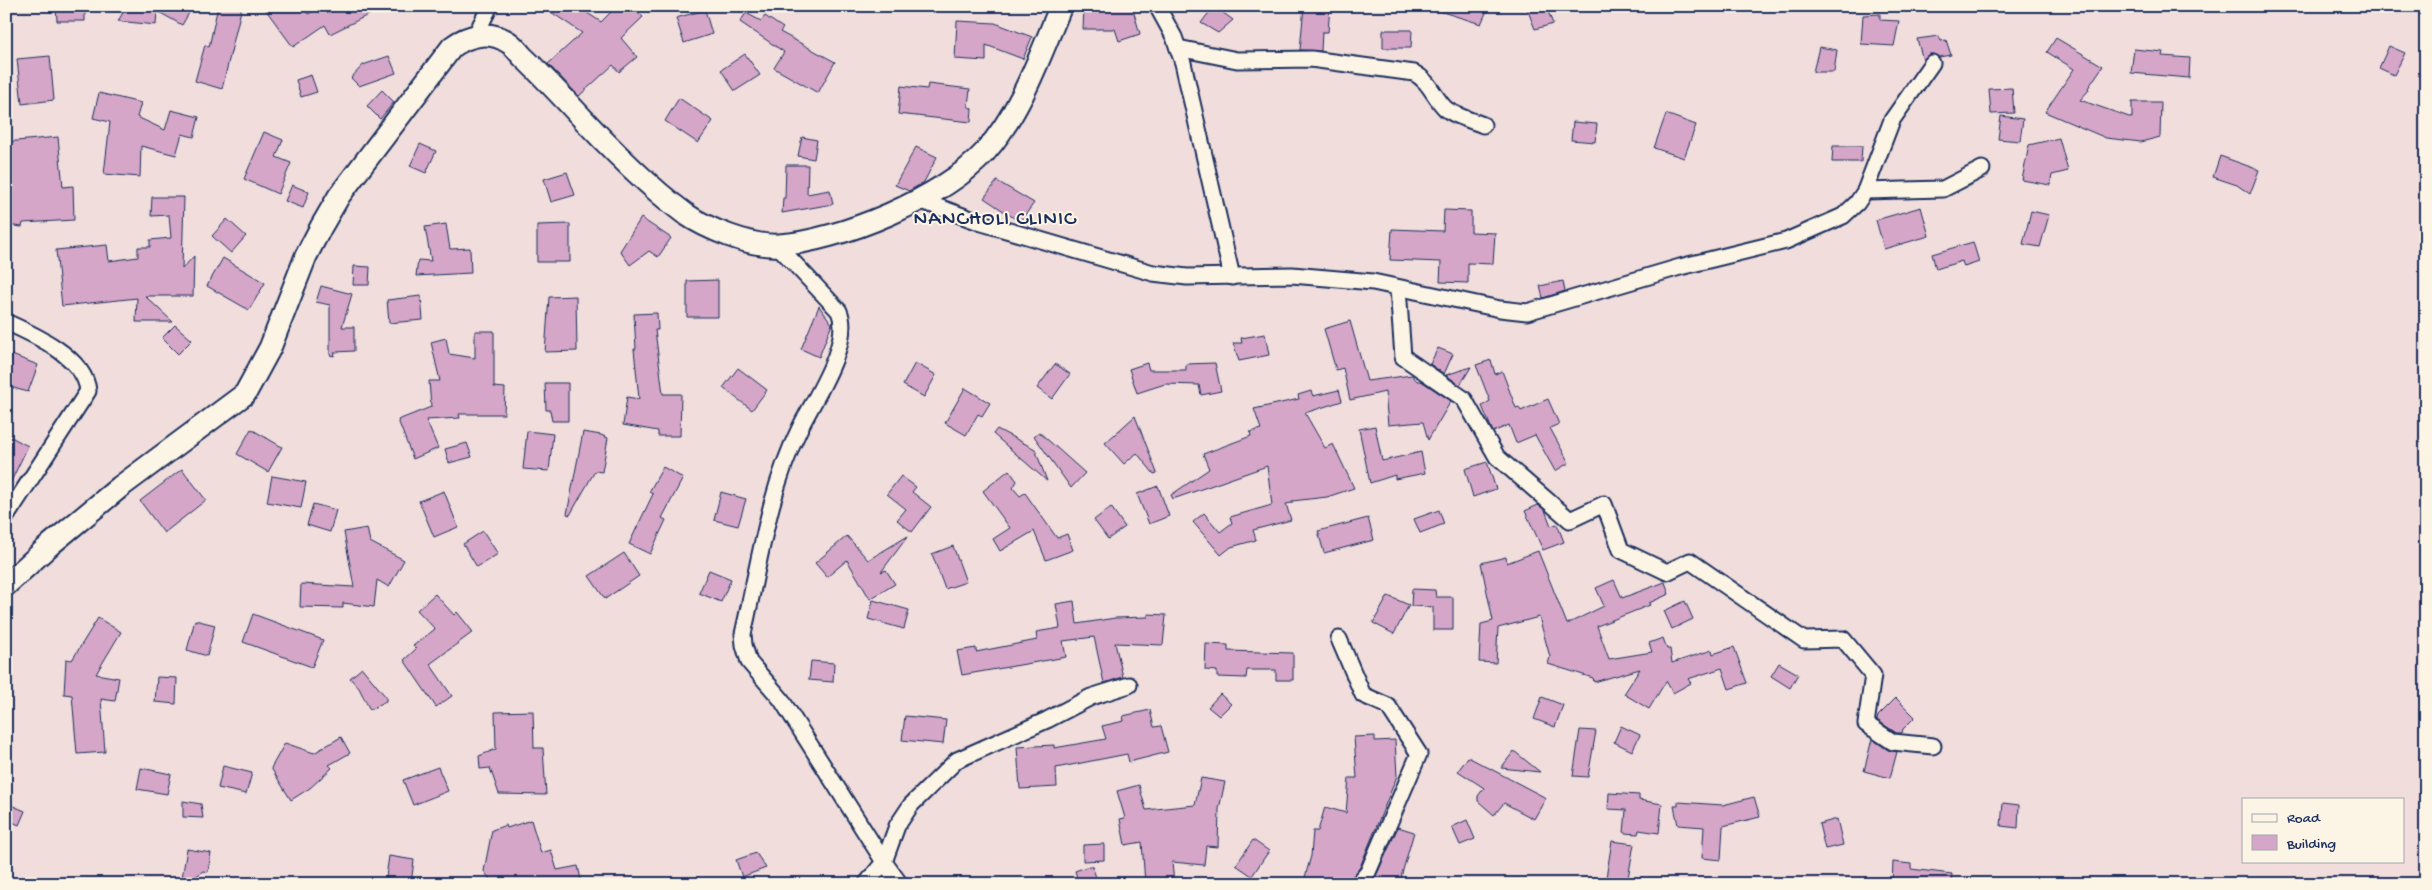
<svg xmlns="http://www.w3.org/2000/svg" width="2432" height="890" font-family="'Gochi Hand',sans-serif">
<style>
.building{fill:#d5a6c7;stroke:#1b2f5e}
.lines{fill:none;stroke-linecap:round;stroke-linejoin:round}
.street-casing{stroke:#1b2f5e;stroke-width:19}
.secondary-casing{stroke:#1b2f5e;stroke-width:25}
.street{stroke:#fcf5e5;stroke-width:15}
.secondary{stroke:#fcf5e5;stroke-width:21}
.labels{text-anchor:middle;stroke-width:4;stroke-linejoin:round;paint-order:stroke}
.quarter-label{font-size:21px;letter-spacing:1px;fill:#1b2f5e;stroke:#fcf5e5}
</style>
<rect width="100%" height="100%" fill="#f0dddc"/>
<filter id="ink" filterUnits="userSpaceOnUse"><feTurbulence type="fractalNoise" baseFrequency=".02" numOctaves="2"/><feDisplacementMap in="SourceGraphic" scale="10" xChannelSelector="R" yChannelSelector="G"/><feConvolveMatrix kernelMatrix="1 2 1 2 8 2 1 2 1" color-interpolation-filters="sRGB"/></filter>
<g filter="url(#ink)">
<g class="building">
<path d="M56,6H85V21H57Z"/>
<path d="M127,6H193L182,25L157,11L156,25L118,21Z"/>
<path d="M218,6H242L222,89L195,81L205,45L209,47Z"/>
<path d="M263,6H303L308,14L324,6H386L330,34L325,25L293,47Z"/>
<path d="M542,6H577L601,22L617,6H632L643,17L621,38L637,57L619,72L613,65L579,96L548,64L582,33Z"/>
<path d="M1084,6H1132L1140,34L1119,41L1115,29H1083Z"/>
<path d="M1214,6L1233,20L1218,33L1201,23Z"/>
<path d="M1304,6H1330L1328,32H1322L1321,51L1300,50Z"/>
<path d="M1437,6H1489L1481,24L1436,10Z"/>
<path d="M1526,6H1546L1553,24L1535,29Z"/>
<path d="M705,10L712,34L684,43L676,18Z"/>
<path d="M746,13L761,21L765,16L783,28L780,32L835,62L818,93L774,68L784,52L740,22Z"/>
<path d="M1880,14V20L1899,21L1894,46L1861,44L1863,15Z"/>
<path d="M957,21L995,23L1032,37L1023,59L986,45V61L955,59Z"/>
<path d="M1383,30H1412L1411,48H1383Z"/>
<path d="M1939,36L1941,41L1946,40L1951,55L1939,57L1933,54H1929L1923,60L1917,39Z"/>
<path d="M2056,38L2103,66L2088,88L2089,90L2080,100L2132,118V102H2161L2160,137L2141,142L2106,138L2045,112L2074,69L2047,52Z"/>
<path d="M2389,46L2405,53L2394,75L2379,68Z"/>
<path d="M1819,47L1837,50L1834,72H1813Z"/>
<path d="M2134,49L2163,52L2162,56L2190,58L2189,78L2131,73Z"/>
<path d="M745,54L760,75L735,91L721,70Z"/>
<path d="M50,56L54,100L22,104L17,59Z"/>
<path d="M389,56L396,73L359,86L351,78L363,65Z"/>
<path d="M311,75L317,92L301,97L296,80Z"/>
<path d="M928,84L970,89L968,106L972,109L971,122L898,114L901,86L927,89Z"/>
<path d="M2012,88L2014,113L1991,114L1989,89Z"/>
<path d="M382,90L394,102L380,119L367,106Z"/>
<path d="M99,93L141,103L137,117L165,130L171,110L199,117L194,137L182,134L176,155L141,146L140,177L104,174L110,122L93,118Z"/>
<path d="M679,98L713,121L698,143L665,121Z"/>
<path d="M1666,114L1696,125L1684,158L1654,148Z"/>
<path d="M2001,116L2023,119L2020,141L1998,139Z"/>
<path d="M1573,122L1597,124L1595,142L1571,140Z"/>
<path d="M264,132L283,140L276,157L291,163L278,194L244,179Z"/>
<path d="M58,137L63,187L73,186L74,220L23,223L22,227L6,225V142Z"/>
<path d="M802,137L817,140L814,159L798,156Z"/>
<path d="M2059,138L2068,171L2052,175L2050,185L2022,180L2029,145Z"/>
<path d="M420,144L436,151L426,173L410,166Z"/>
<path d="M1833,146H1862L1861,162H1832Z"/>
<path d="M916,147L937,157L924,182L909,191L895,185Z"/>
<path d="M2220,156L2259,170L2250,194L2237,185L2213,177Z"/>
<path d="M786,165H808L807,194L830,190L833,204L782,213L783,198H785Z"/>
<path d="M567,172L575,195L551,202L544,179Z"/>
<path d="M997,181L1034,203L1020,222L984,198Z"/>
<path d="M292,185L309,192L303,208L285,201Z"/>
<path d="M152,197H184L182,269L194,256L193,296H145L173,322H136L137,298L62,306L56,250L107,245L109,261L138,257V247H150V240L171,238L169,215L151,216Z"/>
<path d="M1921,207L1929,236L1884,249L1876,220Z"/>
<path d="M1444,210L1471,211V232L1495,233L1493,264L1468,263V283L1440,282L1441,262L1390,260L1392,229L1443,231Z"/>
<path d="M2031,211L2049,215L2040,247L2023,244Z"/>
<path d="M641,218L671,238L658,257L649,251L630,265L620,251Z"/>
<path d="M227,219L246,236L231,253L212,236Z"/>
<path d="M446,224L450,249L470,248L471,273L416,276L418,260L431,261L425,227Z"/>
<path d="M570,224V262H537V225Z"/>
<path d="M1973,242L1979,262L1964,267L1962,261L1936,269L1932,254Z"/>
<path d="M223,258L265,283L249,310L207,286Z"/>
<path d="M354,266L370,267L369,285H353Z"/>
<path d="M718,280V317H687V281Z"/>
<path d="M1563,281L1565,291L1543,298L1540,286Z"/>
<path d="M321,286L352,294L342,327H354V351L335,352L334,356L330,355V305L316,302Z"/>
<path d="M421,296L423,320L389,323L387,300Z"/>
<path d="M576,296L577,351L545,352L549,297Z"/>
<path d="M819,306L832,324L819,357L801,349Z"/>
<path d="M657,313L658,330H655L663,394H681L680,436H658V431L623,425L627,397L639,399L634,349H636L634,314Z"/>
<path d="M1350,321L1367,381L1412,375L1417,381H1421L1451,401L1428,440L1423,422L1388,425L1385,392L1350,400L1343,368L1336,370L1324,329Z"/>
<path d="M175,325L192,340L178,354L162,338Z"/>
<path d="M475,331H494V387L505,388L504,414H459L460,418L426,420L438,448L413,459L398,420L431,407L429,381H440L431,342L446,338L449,354L475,358Z"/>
<path d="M1265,334L1269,355L1239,361L1233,343H1242L1241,338Z"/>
<path d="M1438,348L1453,354L1444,374L1430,364Z"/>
<path d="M12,355L38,365L28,392L6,386Z"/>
<path d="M1491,360L1495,374L1502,371L1516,408L1519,407L1521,411L1548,399L1559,424L1550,428L1569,463L1555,471L1535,435L1516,443L1509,425L1493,432L1482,406L1490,401L1476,365Z"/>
<path d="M915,363L936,375L924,397L903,385Z"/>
<path d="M1147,363L1149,370H1186V364L1215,363L1221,391L1201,395L1199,385L1165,384L1137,393L1129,369Z"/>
<path d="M1055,364L1070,374L1052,399L1037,388Z"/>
<path d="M1471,367L1460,385L1446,375Z"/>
<path d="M738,368L767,390L752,410L723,388Z"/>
<path d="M545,383H568V421H552L550,410H546Z"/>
<path d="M965,388L990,403L982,416L978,414L966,435L945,423Z"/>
<path d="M1339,390L1342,401L1305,413L1325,448L1333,444L1354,488L1327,497L1292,501V503L1286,504L1291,520L1253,530L1256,540L1231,547L1221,555L1193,522L1204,513L1220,532L1232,523L1230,517L1272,505L1267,466L1173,499L1171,495L1209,469L1203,454L1251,436L1250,432L1261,429L1254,409L1299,399L1298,395L1311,391L1313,396Z"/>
<path d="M1135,416L1157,473L1154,474L1137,453L1124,464L1105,443Z"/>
<path d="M1375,426L1382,461L1421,452L1425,473L1395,479V475L1370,483L1359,429Z"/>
<path d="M251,429L282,447L268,472L237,454Z"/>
<path d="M997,429L1035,449L1047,481L993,434Z"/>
<path d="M527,431L553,434L549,471L523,469Z"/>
<path d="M583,432L601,435L608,438L602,472L595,471L570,515L567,514Z"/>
<path d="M1039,432L1085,473L1071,488L1034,436Z"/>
<path d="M11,437L28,446L6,492V447Z"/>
<path d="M467,443L472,457L449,463L445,449Z"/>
<path d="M1487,462L1496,489L1473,497L1465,469Z"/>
<path d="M663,467L683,478L662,518L666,520L650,554L629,544L653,494L649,492Z"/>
<path d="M182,469L206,500L164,533L140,501Z"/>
<path d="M1009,470L1017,481L1013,488L1020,496L1025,493L1057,538L1067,534L1073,550L1046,560L1034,531L1000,551L993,539L1010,528L983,491Z"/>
<path d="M272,476L306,482L301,508L267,502Z"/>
<path d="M901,476L916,487L912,492L931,507L912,532L897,520L906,509L887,494Z"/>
<path d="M1158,486L1169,516L1149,524L1137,494Z"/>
<path d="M444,491L458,527L434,537L419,501Z"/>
<path d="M721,492L746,499L738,526L714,520Z"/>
<path d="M313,504L336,510L330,532L307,525Z"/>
<path d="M1538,505L1545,510L1551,526L1557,524L1564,542L1543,550L1525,511Z"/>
<path d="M1111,507L1125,527L1108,539L1094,520Z"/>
<path d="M1439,510L1444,524L1420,533L1414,519Z"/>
<path d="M1368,518L1374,540L1324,553L1318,531Z"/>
<path d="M367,528L370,542L404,560L389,587L377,580L374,607L343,603V608L300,607L301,584L354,587L344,532Z"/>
<path d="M483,531L498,554L477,567L463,544Z"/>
<path d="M847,536L868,560L908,536L881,572L886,570L895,584L870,599L847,560L827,577L815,563Z"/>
<path d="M953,546L966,582L945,589L932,554Z"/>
<path d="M1538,551L1567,624L1604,606L1596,588L1614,580L1622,598L1665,582L1669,594L1649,603L1650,605L1597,626L1609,659L1652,652L1649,643L1663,638L1667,649H1670L1672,663L1712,650L1713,654L1734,647L1747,683L1729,689L1722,668L1688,679L1691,683L1673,693L1666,681L1649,709L1624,694L1640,669L1594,682L1593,678L1548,664L1550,657L1539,617L1498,628L1496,663L1479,662L1481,624L1493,621L1481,563L1506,557L1507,563Z"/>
<path d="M624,553L639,576L605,599L589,576Z"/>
<path d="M709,570L731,579L721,602L699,593Z"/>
<path d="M1412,589L1435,590L1436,597H1453V630H1433V607L1411,606Z"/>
<path d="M435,594L454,615L457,612L473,632L430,664L452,696L436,707L404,660L416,649L413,646L435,629L417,610Z"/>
<path d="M1388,596L1409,605L1394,634L1373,623Z"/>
<path d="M873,600L909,610L904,629L868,619Z"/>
<path d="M1074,601L1077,624L1115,618L1148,617V614L1166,615L1163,645L1115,643L1123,677L1104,683L1094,637L1063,641L1066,657L962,675L957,651L976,648V652L1037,640L1036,632L1060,628L1056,604Z"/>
<path d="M1685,601L1693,619L1672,629L1664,611Z"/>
<path d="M253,614L323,640L312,667L243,642Z"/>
<path d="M98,618L121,632L96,674L119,678L115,701L101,699L105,752L77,754L72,695L64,694L66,659L72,660Z"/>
<path d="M195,620L215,625L207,656L187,650Z"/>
<path d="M1206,644L1228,645V651L1293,653V680H1276V670H1247L1246,678L1217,677V671L1205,670Z"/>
<path d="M811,661L834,663L833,682L809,680Z"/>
<path d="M1779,663L1798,674L1790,688L1771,676Z"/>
<path d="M362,668L386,697V701L370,710L359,688L350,678Z"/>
<path d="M157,677L177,678L176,704L155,702Z"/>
<path d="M1220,694L1231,704L1219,716L1208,707Z"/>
<path d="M1542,697L1563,705L1555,727L1534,719Z"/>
<path d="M1896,698L1915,717L1903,729L1902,733H1896L1877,720L1878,716Z"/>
<path d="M1150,710L1154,727L1161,726L1168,752L1129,762L1127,754L1056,768L1057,787L1020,789L1017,747L1054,745V748L1106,739L1102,726L1124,721L1123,716Z"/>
<path d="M533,711L534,748H543L546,795L499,794L490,768L480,769L479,756L496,749L495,712Z"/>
<path d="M905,716L946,720L943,744L902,740Z"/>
<path d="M1621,726L1640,735L1632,751L1614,742Z"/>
<path d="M1580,730L1596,731L1588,777L1573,776Z"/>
<path d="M1375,736V741L1395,740L1397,776L1360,867L1349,884H1303L1311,856L1313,831H1318L1325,807L1346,813L1349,778H1357L1354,737Z"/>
<path d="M341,737L350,753L329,765L332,768L310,788L291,800L271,768L285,743L314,753Z"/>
<path d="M1872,739L1888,750L1897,752L1890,778L1864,771Z"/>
<path d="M1514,751L1540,772L1501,768Z"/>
<path d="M1468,757L1546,798L1534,819L1504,803L1494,815L1478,801V796L1484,788L1458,771Z"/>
<path d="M223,766L252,773L246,794L218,788Z"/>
<path d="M438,767L448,791L413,805L403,780Z"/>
<path d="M141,768L171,774L167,794L137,789Z"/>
<path d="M1201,778L1225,782L1219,809L1218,847L1206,846L1204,865L1172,862L1174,884H1145L1142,842L1125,845L1120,819L1125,818L1117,791L1139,785L1146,810L1195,805Z"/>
<path d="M1609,793L1639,795V800L1662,804L1659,833L1639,830L1638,834L1624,833L1626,810L1608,809Z"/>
<path d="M1754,797L1760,817L1723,826L1721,860L1702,858L1704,827L1678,825L1674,806H1678V802L1723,805Z"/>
<path d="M183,801L201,804L203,818L183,817Z"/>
<path d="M6,803L25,811L19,825L6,819Z"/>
<path d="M2003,803L2019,805L2018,828L2001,826Z"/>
<path d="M1837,819L1843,845L1825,849L1819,824Z"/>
<path d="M531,820L541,853L551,850L557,870L578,866L582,884H493L484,871L492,830L506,825L507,828Z"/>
<path d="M1467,820L1475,839L1460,845L1452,827Z"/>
<path d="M1398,827L1414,832L1399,884H1370L1376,876Z"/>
<path d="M1253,840L1269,851L1252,876L1236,865Z"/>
<path d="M1612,841L1634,844L1627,884H1605Z"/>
<path d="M1104,844V860L1083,861V845Z"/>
<path d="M187,849L211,853L208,872L203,871L186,884H181Z"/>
<path d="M756,853L766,868L742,877L736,860Z"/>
<path d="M389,856L414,860L411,884H385Z"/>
<path d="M1893,862L1911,864V869L1952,874L1951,884H1892Z"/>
<path d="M1092,865L1098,884H1079L1075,871Z"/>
</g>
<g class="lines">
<g class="street-casing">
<g id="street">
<path d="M1157,6L1174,37L1183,63L1232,277"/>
<path d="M476,34L490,6"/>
<path d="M1178,48L1237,60L1311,59L1414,73C1430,81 1434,98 1446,109C1457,117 1471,120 1483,125"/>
<path d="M1865,191L1943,189L1982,169"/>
<path d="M919,200L982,223L1153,273L1187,277L1292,275L1373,282L1500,309L1527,312L1680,267L1786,241L1843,216L1857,203L1865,191L1892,120L1932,63"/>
<path d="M777,245L839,311C853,343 813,400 799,430C768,493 759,566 743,634L744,645L749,662L781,699L884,862L900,884"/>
<path d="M1398,288L1403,357L1464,399L1497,457L1570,520L1604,504L1621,550L1667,572L1690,561L1804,640L1843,639L1873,675L1866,724L1893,742L1933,746"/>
<path d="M6,322C33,334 85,357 88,391L6,517"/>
<path d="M1339,639L1363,695L1388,706L1419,754L1368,872L1358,884"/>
<path d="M866,884L884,862L897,826L911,805L957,760L1047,720L1091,697L1129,685"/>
</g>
</g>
<g class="secondary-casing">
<path id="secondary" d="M6,585L51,544L120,487L245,394L270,348L306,256L321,227L339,196L452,47C468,35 489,30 508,42C513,45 518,51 522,56C539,72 554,88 570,105C603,141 645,184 684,213C707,229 751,247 779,245C839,241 944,198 985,152C1021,112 1040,55 1061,6"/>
</g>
<use href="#street" class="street"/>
<use href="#secondary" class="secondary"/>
</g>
</g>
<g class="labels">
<g class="quarter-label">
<text x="995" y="224">NANCHOLI CLINIC</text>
</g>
</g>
<rect width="2432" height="890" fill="none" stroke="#fcf5e5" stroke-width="25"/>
<rect x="12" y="12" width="2407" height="865" fill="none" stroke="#1b2f5e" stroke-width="2" filter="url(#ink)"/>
<rect x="2242" y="798" width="162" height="65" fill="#fcf5e5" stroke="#a2a6af"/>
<rect x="2252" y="814" width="25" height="8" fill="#fcf5e5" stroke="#a2a6af"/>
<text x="2287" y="822" font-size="15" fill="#1b2f5e">Road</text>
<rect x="2252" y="835" width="25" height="15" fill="#d5a6c7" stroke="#a2a6af"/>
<text x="2287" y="848" font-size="15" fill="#1b2f5e">Building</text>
</svg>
